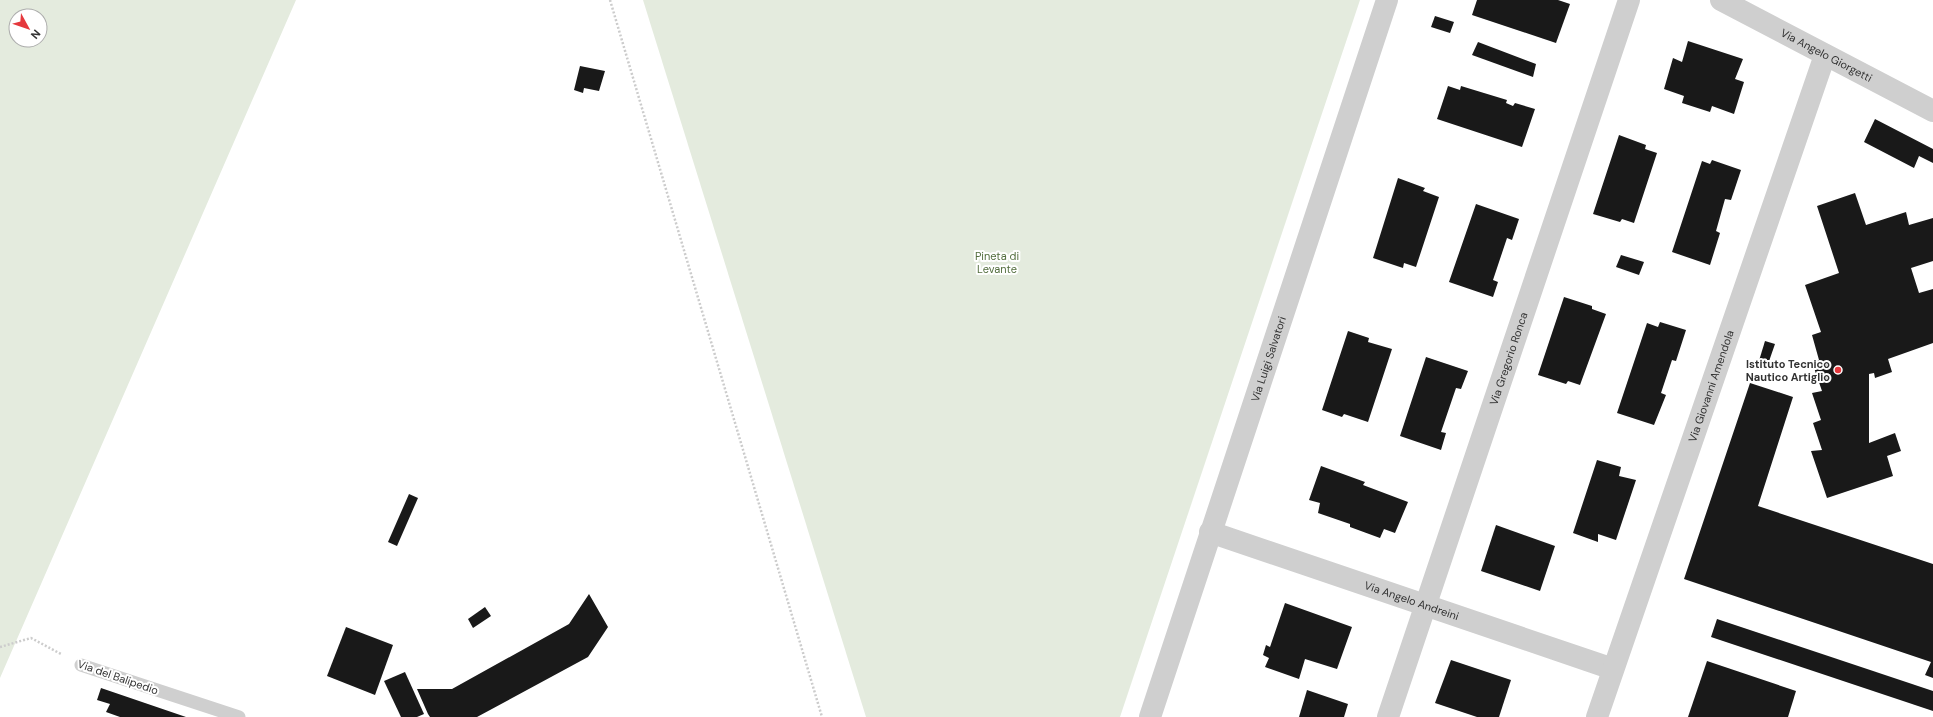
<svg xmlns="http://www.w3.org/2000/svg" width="1933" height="717" font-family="'DM Sans',sans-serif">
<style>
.green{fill:#e4ebde;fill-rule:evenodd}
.building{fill:#191919}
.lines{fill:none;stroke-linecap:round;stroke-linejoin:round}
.path{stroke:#ccc;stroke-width:2.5;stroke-dasharray:2 2;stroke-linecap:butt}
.lane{stroke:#cfcfcf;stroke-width:13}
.street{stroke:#cfcfcf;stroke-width:22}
.poi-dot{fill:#e5383d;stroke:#fff;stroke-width:1.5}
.labels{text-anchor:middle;stroke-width:4;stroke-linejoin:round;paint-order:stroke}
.street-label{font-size:11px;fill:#323232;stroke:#fff}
.park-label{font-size:11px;fill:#536e3e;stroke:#fff}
.poi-label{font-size:11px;font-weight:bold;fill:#323232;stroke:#fff;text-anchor:end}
</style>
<rect width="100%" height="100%" fill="#fff"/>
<g class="green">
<path d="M0,0H296L0,678ZM16,16H40V40H16Z"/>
<path d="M643,0H1360L1120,717H866Z"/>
</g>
<g class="building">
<path d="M1477,0H1558L1570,4L1556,43L1472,15Z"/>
<path d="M1435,16L1454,22L1450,33L1431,27Z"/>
<path d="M1688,41L1743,59L1735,79L1744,82L1734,114L1712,106L1710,112L1682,103L1684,96L1664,89L1673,58L1682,62Z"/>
<path d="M1478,42L1536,64L1533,77L1472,55Z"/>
<path d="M580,66L605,71L599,91L584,88L583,93L574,90Z"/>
<path d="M1448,86L1460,90L1461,86L1507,100L1506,103L1513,106L1515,103L1535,109L1522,147L1437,119Z"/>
<path d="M1875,119L1933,149V163L1919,156L1914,168L1864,142Z"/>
<path d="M1619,135L1646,145L1645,149L1657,153L1634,223L1622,219L1620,222L1593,214Z"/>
<path d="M1712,160L1741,170L1731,200L1725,199L1716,231L1720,233L1710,265L1672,252L1702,161L1710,164Z"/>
<path d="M1398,178L1425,188L1423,191L1439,197L1416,267L1404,263L1403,268L1373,258Z"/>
<path d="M1855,193L1866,225L1906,212L1909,225L1933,218V261L1911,268L1919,293L1933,289V343L1888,359L1892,372L1875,378L1874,373L1869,374V443L1895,433L1901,451L1887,456L1893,476L1827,498L1811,451L1822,450L1813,423L1821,420L1812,393L1822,391L1812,362L1819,360L1812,335L1821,332L1805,285L1839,273L1817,206Z"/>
<path d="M1476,204L1519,219L1512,240L1507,238L1493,280L1498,282L1493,297L1449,282Z"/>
<path d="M1621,255L1644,262L1639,275L1616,267Z"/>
<path d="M1564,297L1592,306V309L1606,314L1580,385L1568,381L1566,384L1538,375Z"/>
<path d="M1660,322L1686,330L1676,361L1672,360L1661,393L1666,395L1654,425L1617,413L1647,323L1658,327Z"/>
<path d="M1348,331L1369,338L1368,342L1392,349L1368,422L1344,414L1342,417L1322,410Z"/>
<path d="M1765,341L1775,344L1767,367L1758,364Z"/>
<path d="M1426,357L1468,371L1461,389L1456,388L1441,432L1446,433L1441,450L1400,436Z"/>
<path d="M1750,383L1793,397L1758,506L1933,564V678L1925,675L1931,662L1684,579Z"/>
<path d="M1597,460L1621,467L1619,476L1636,480L1616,540L1598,534V542L1573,533Z"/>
<path d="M1321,466L1365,482L1363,485L1408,502L1395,533L1384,529L1380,538L1350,527V524L1318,513L1320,503L1309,500Z"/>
<path d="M409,494L418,498L397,546L388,542Z"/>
<path d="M1496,525L1555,546L1540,591L1481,571Z"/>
<path d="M589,594L608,627L588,657L477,717H430L428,714L417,689H452L569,624Z"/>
<path d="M1285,603L1352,627L1337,669L1305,659L1299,679L1265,667L1269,658L1263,655L1266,645L1270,647Z"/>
<path d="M485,607L491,616L473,628L468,619Z"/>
<path d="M1717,619L1933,691V711L1711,637Z"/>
<path d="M346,627L393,645L375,695L327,676Z"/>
<path d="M1451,660L1511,680L1499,717H1477L1435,703Z"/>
<path d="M1707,661L1796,691L1788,717H1688Z"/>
<path d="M405,672L424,714L417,717H401L384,681Z"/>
<path d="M101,688L186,717H120L106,712L110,704L97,700Z"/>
<path d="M1307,690L1348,704L1344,717H1299Z"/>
</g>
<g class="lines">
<g class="path">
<path d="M610,0L822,717"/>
<path d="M0,647L31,638L61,654"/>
</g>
<path class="lane" d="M81,665L239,717"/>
<g class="street">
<path id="s1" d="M1721,0L1933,111"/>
<path id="s2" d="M1210,532L1613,669"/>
<path id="s3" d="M1150,717L1387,0"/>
<path id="s4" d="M1388,717L1629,0"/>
<path id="s5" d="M1597,717L1825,55"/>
</g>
</g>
<circle class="poi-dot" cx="1838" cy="370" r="4"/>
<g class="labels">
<g class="street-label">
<text dy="4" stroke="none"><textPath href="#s1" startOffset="119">Via Angelo Giorgetti</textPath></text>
<text dy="4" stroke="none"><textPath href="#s3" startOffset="377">Via Luigi Salvatori</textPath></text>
<text dy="4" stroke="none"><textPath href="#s4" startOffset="378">Via Gregorio Ronca</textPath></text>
<text dy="4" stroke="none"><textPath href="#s5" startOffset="350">Via Giovanni Amendola</textPath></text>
<text dy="4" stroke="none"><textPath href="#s2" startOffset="213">Via Angelo Andreini</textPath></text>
<text transform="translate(118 677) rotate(19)" y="4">Via del Balipedio</text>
</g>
<g class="park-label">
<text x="997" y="260">Pineta di<tspan x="997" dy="13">Levante</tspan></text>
</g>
<g class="poi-label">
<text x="1830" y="368">Istituto Tecnico<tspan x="1830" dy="13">Nautico Artiglio</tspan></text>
</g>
</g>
<g transform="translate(28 28) rotate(130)"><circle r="19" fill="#ffffff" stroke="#adadad"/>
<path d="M0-3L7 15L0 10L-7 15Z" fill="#e5383d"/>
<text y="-6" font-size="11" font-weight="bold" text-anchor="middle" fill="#323232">N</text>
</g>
</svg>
